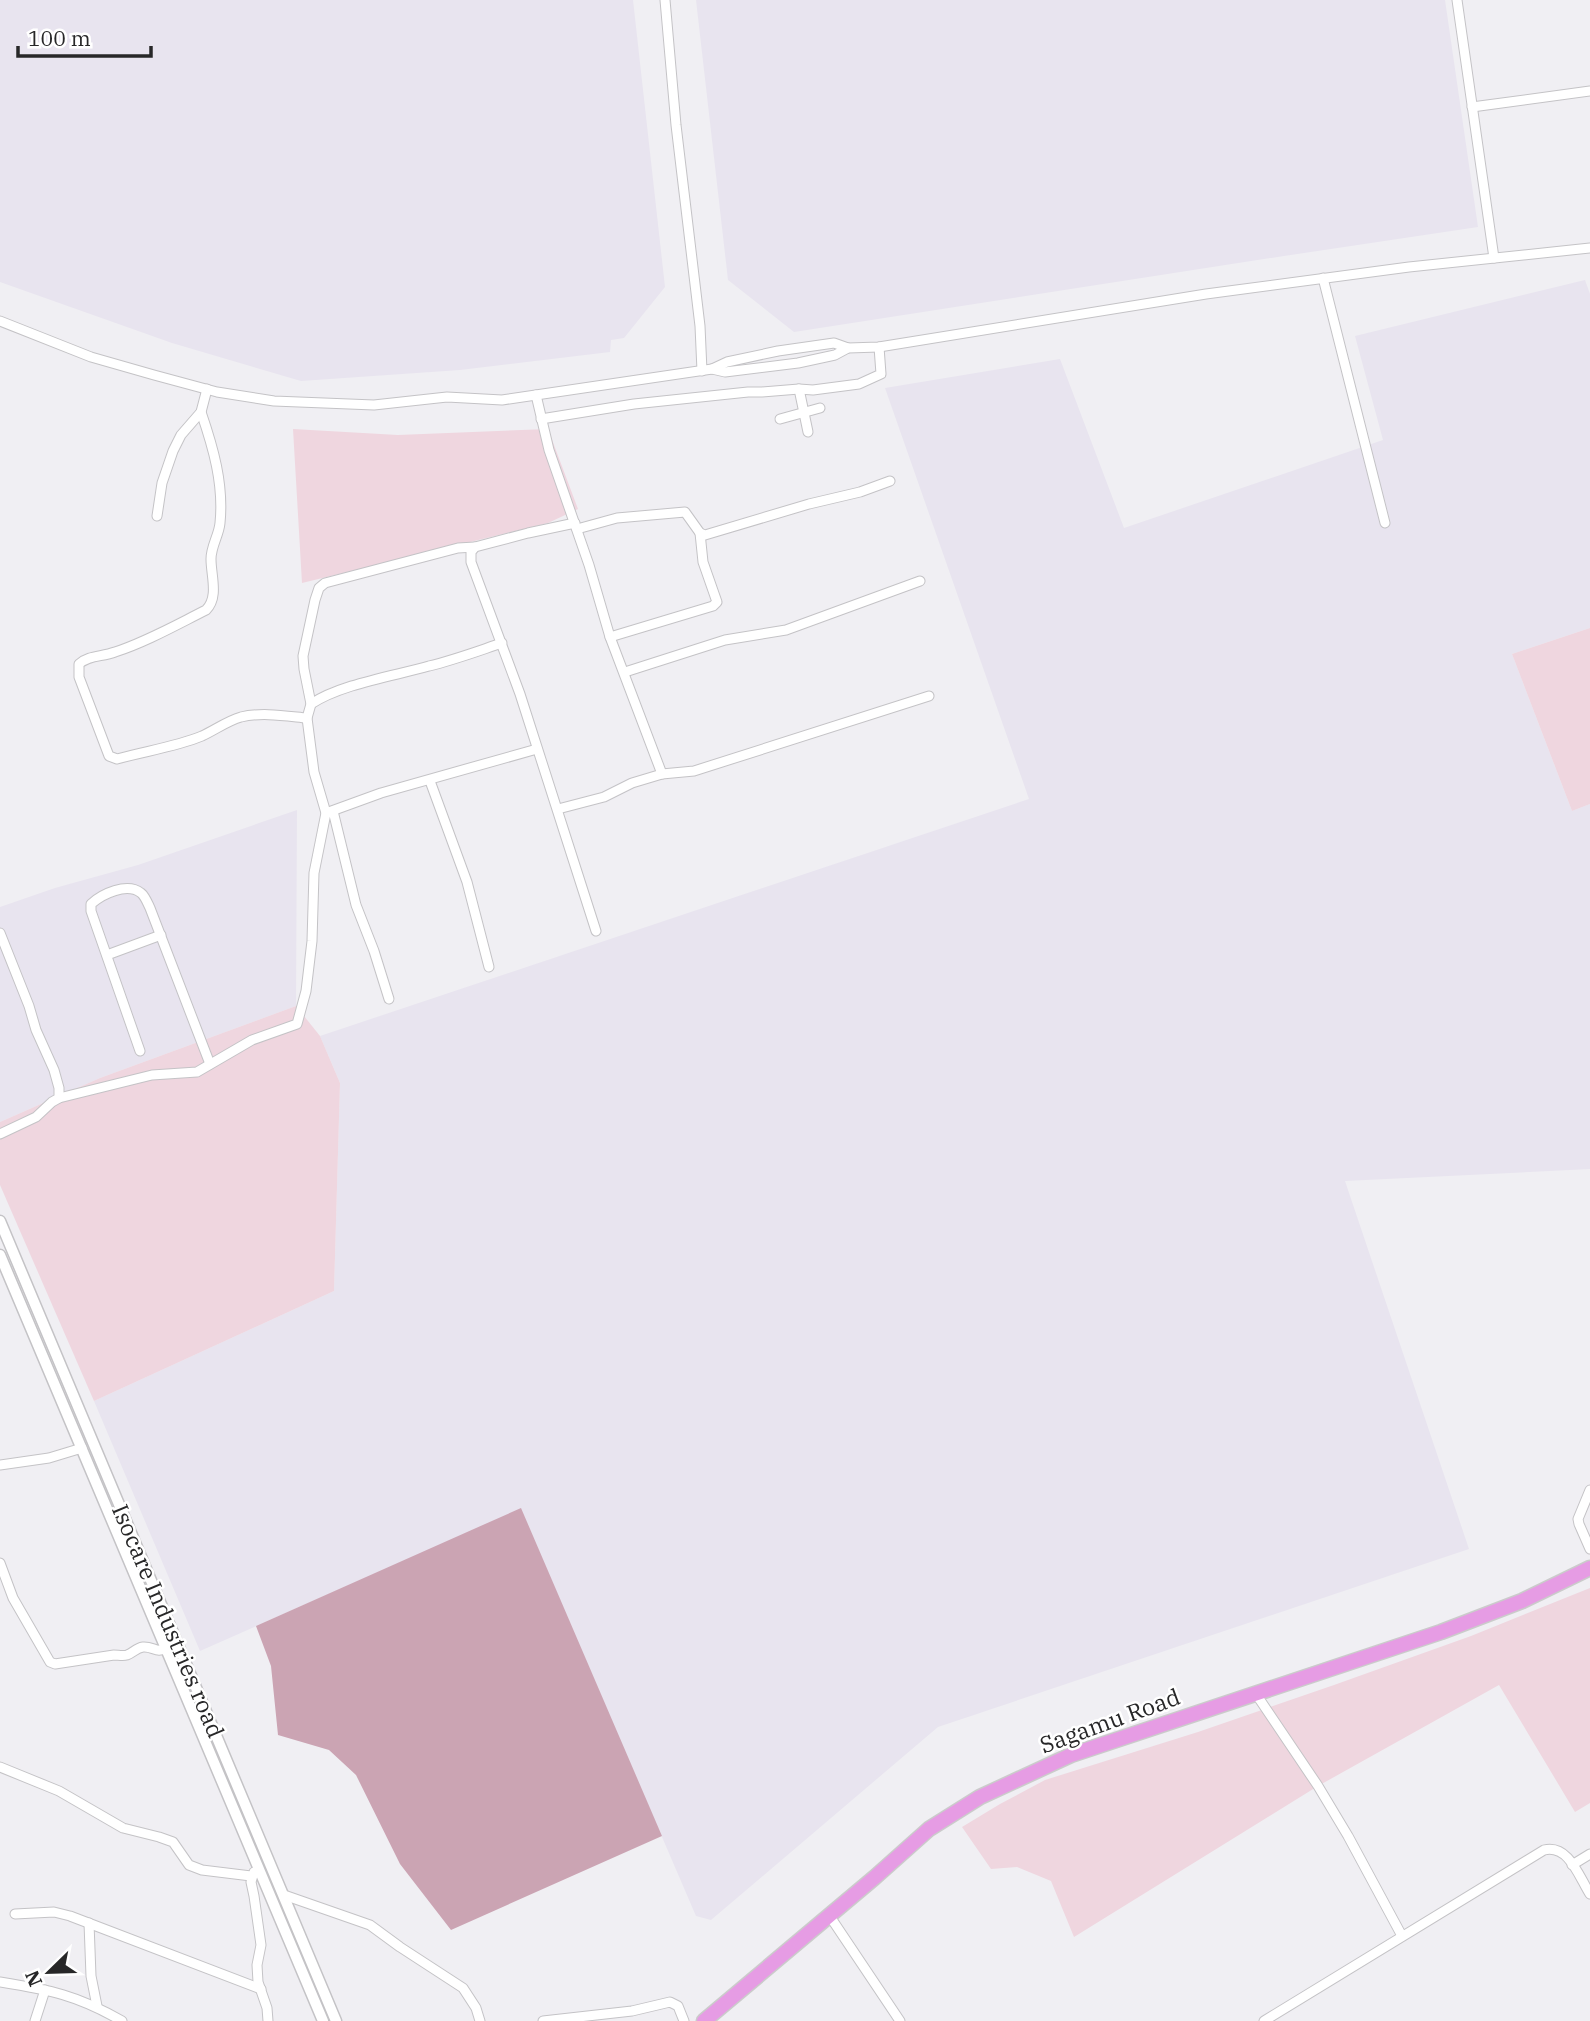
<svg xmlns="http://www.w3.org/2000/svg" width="1590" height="2021" font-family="'IBM Plex Serif',serif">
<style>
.built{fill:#e8e4ef}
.green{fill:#efd6df}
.forest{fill:#cba4b3}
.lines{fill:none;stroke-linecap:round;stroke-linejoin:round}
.minor-casing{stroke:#c4c3c6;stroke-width:11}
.tertiary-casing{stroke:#c4c3c6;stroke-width:13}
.trunk-casing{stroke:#cbcbcb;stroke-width:17}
.minor{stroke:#fff;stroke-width:9}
.tertiary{stroke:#fff;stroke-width:10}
.trunk{stroke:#e69ce4;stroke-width:14}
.labels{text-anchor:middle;stroke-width:5;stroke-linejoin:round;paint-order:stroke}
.street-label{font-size:23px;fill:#272728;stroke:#fff}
</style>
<rect width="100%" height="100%" fill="#f0eff3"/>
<g class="built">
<path d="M0,0H633L665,287L624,338L611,340L610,352L460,370L301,381L172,343L0,282Z"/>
<path d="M696,0H1445L1478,227L1284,256L794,332L728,280Z"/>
<path d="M1585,280L1590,294V628L1512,654L1572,811L1590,804V1169L1345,1181L1469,1549L938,1727L711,1920L696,1916L521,1509L200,1651L94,1401L334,1291L340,1083L320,1036L1029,799L885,388L1060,359L1124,528L1383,440L1355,336Z"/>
<path d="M297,810L296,1006L100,1078L0,1122V907L55,888L138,865Z"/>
</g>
<g class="green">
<path d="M293,429L398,435L548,429L578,509L548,523L302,583Z"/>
<path d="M1590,628V804L1572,811L1512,654Z"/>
<path d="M296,1006L320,1036L340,1083L334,1291L94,1401L0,1185V1122L100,1078Z"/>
<path d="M1590,1588V1803L1575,1812L1499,1685L1318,1786L1074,1937L1051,1881L1017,1867L991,1869L962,1827L1000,1804L1045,1780L1198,1732L1334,1685L1471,1636Z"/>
</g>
<path class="forest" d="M521,1508L662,1836L451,1930L400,1864L356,1775L329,1750L278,1735L271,1666L256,1626Z"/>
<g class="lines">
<g class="minor-casing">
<g id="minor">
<path d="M665,0L676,125L700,326L702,371"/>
<path d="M1457,0L1494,258"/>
<path d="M1472,107L1590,91"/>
<path d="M1323,278L1385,523"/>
<path d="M0,321L91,357L154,375L217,392L274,401L374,405L447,397L502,400L712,369L725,372L798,363L835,355L848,348L879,347L1206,294L1409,267L1590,248"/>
<path d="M712,369L727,362L778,351L834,343L848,348"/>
<path d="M799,389L808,432"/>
<path d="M536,395L549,450L589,565L610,637L662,774"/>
<path d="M201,412C213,447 224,484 220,523C219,535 211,546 211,559C211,576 219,597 206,610C176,625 146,642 115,652C102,657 89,655 79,664V677L109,756L117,759C145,751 175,747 202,736C215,730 227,721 241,717C262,712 286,716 307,718"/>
<path d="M541,419L634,404L748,392H762L799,389L813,390L859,384L881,374L879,347"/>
<path d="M780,419L820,408"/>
<path d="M157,516L162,483L173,451L181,435L201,412L207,389"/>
<path d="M575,523L528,533L475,547L471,552V562L520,694L596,931"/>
<path d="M577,529L617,518L685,512L700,533L705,535L809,504L860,492L890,481"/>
<path d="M610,637L713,606L717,602L703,562L700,533"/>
<path d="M625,672L725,640L786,630L920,581"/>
<path d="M311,704C341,684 394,676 429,666C454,660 478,651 502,643"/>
<path d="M430,781L467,882L489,967"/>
<path d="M558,809L604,797L632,783L662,774L694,771L929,696"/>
<path d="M333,811L356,905L374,951L389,999"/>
<path d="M326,813L381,793L537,749"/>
<path d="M0,933L29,1006L36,1030L54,1070L59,1088V1098L52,1102L36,1117L0,1134"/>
<path d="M107,955L161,935"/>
<path d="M140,1051L91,911V904C102,894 127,882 141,893C145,896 148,904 150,908L210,1064"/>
<path d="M59,1098L152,1075L197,1072L252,1040L297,1024L306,991L312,941L314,873L326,813L314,772L307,718L311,704L304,669L303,656L315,600L319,588L325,583L458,548L475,547"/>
<path d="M0,1465L49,1458L82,1448"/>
<path d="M1590,1490L1578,1519L1579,1524L1590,1549"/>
<path d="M0,1563L13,1598L50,1662L55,1664L114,1655C118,1655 123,1656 127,1655C133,1653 136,1648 143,1647C153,1646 157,1654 166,1648"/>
<path d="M1256,1694L1318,1786L1348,1836L1402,1936"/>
<path d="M0,1767L59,1791L123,1828L159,1837L173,1842L189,1865L202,1870L251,1876"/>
<path d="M1572,1865L1590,1854"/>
<path d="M254,1872L251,1882L254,1896L261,1945L257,1965L258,1982L267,2008L268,2021"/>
<path d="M284,1895L370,1925L400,1947L463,1988L476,2008L480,2021"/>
<path d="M15,1914L54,1912L70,1916L261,1989"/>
<path d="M829,1915L900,2021"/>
<path d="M89,1923L91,1976L97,2006"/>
<path d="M0,1982C50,1990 77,1995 122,2021"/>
<path d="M35,2021L45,1990"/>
<path d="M543,2021L632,2011L670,2002L678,2006L684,2021"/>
<path d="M1264,2021L1544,1850C1569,1844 1579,1877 1590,1894"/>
</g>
</g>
<g class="tertiary-casing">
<g id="tertiary">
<path d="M0,1221L336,2021"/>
<path d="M0,1255L323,2021"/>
</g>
</g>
<g class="trunk-casing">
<path id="trunk" d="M704,2021L874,1878L929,1829L980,1797L1071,1755L1441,1632L1522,1601L1590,1568"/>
</g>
<use href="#minor" class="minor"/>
<use href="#tertiary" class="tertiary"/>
<use href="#trunk" class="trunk"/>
</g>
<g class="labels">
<g class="street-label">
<text transform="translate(168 1621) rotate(67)" y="8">Isocare Industries road</text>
<text transform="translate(1110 1721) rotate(-20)" y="8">Sagamu Road</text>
</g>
</g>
<g transform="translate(49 1972) rotate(247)" stroke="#ffffff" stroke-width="5" paint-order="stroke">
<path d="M0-5L12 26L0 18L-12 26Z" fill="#272728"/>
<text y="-10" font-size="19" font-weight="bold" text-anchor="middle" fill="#272728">N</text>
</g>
<path d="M18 46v10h133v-10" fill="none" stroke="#272728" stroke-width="3.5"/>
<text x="28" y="46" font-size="21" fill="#272728" stroke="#ffffff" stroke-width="5" paint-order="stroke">100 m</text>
</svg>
